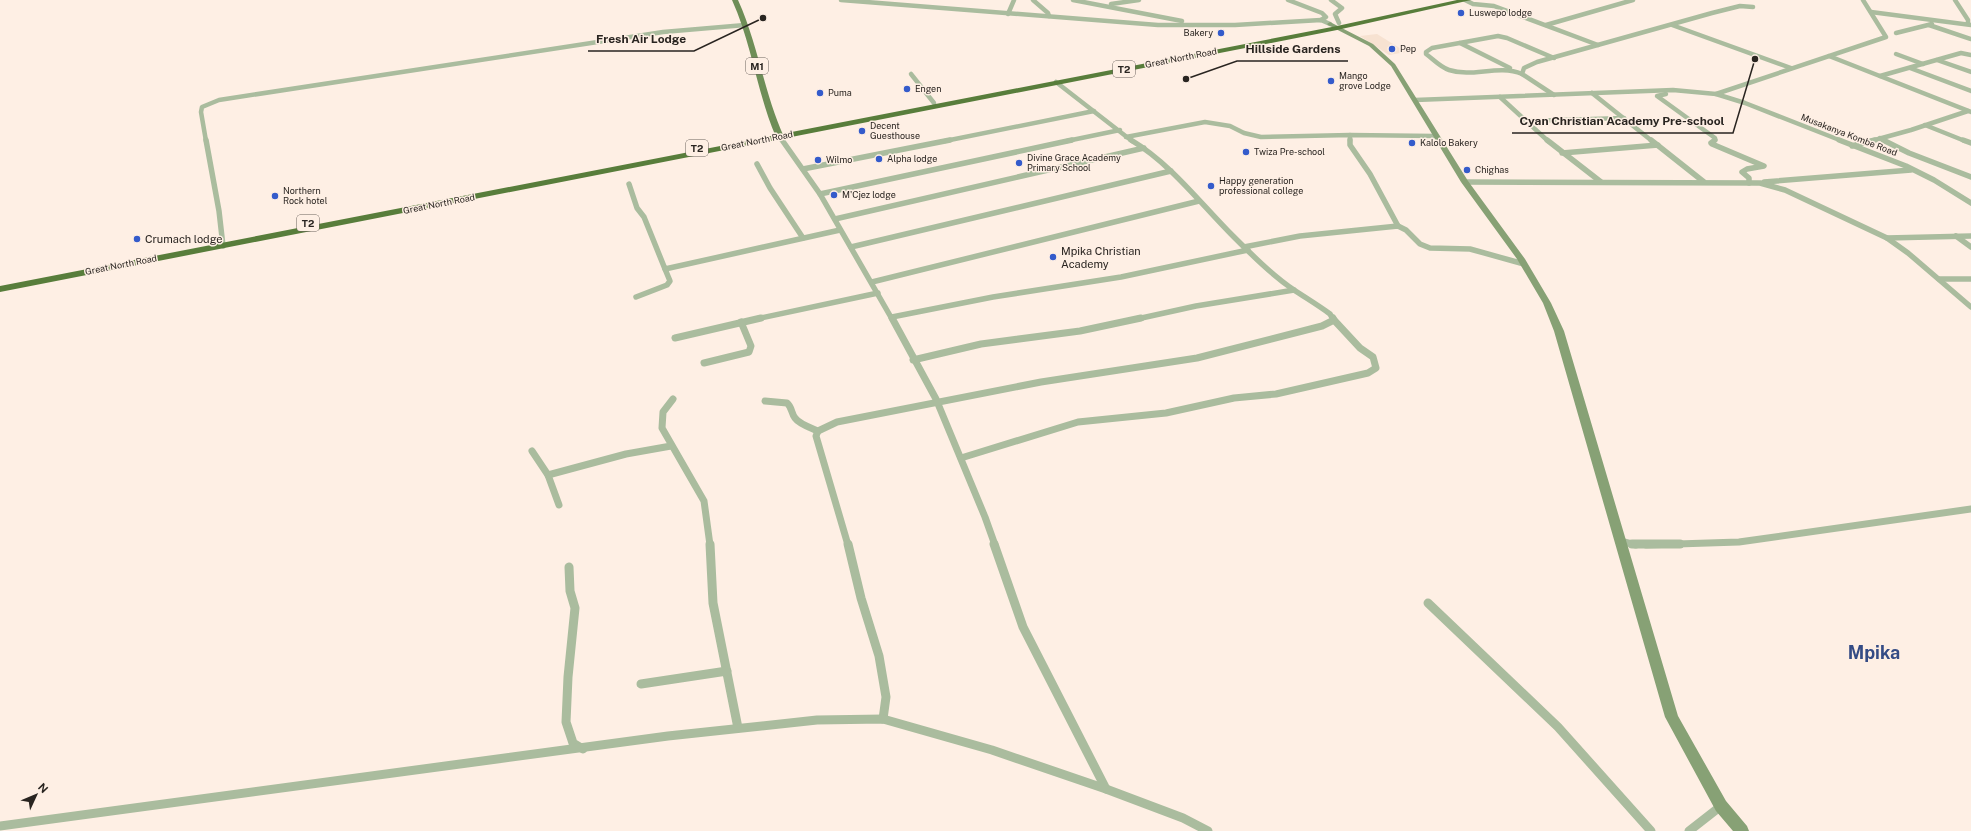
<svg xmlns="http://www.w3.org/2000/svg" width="1971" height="831" font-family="'Public Sans',sans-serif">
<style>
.built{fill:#f7e2d1}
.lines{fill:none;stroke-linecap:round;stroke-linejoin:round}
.street-far3{stroke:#aabc9e;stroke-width:4.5}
.street-far2{stroke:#aabc9e;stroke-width:5.5}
.street-far1{stroke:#aabc9e;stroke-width:7}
.street{stroke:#aabc9e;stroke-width:9}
.secondary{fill:#87a175;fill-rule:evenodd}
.primary{fill:#6e8e57;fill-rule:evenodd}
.highway{fill:#587d3b;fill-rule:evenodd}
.poi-dot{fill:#345bcb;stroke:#feefe4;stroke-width:1.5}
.labels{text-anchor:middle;stroke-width:3;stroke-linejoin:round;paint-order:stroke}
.far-poi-label{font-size:9px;fill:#292420;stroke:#feefe4;text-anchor:start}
.far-street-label{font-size:9px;fill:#292420;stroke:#feefe4}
.shield{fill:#feefe4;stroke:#69615b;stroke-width:1}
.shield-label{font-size:10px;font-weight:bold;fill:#292420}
.poi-label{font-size:11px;fill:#292420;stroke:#feefe4;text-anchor:start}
.near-district-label{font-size:18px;font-weight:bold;fill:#344b85;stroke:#feefe4}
.leader{fill:none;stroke:#292420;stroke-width:1.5}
.callout-dot{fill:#292420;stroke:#feefe4;stroke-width:1.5}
.callout-label{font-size:12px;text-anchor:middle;font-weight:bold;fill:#292420;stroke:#feefe4;stroke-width:3;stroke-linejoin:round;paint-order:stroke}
</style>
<rect width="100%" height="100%" fill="#feefe4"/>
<path class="built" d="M1377,34L1406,52L1389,55L1360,36Z"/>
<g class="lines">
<g class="street-far3">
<path d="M841,0L1158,25H1235L1321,20L1330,24"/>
<path d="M1033,0L1048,13L1049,16"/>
<path d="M1073,0L1182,21"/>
<path d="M1288,0L1322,13L1326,17L1321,20"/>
<path d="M1331,0L1342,8L1335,14L1339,23"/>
<path d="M1465,0L1473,4L1494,6L1598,45"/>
<path d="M1955,0L1968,20V24"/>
<path d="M1111,4L1139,0"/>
<path d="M1871,12L1971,25"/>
<path d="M1008,14L1014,0"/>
<path d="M1546,25L1633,0"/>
<path d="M1672,25L1791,68"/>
<path d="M1929,25L1971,39"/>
<path d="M1896,33L1932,24"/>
<path d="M1460,43L1510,68"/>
<path d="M1896,54L1923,64"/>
<path d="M1829,56L1971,112"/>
<path d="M1937,60L1971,72"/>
<path d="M1910,68L1971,91"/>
<path d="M911,74L934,103"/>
<path d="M1522,74C1498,64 1473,78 1449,70C1440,67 1433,59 1426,54V52L1432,48L1498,36L1507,38L1554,58"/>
<path d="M1880,76L1961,53L1971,55"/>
<path d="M1056,82L1132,141"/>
<path d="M1592,93L1652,141"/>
<path d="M1666,94L1657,96L1715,138L1714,141"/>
<path d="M1716,94L1886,37L1863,0"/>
<path d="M1554,95L1522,74L1524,68L1537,62L1712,13L1740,6L1753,7"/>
<path d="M1500,97L1548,141"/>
<path d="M1415,100L1673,90L1716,94L1745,103L1842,141"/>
<path d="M1526,121L1624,118"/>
<path d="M1925,125L1965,141"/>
<path d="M1350,135V141"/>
<path d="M780,137L783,141"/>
<path d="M1126,137L1205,122L1230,126L1244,133L1261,137L1350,135L1435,136"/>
<path d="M1880,138L1885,141"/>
<path d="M206,141L201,112L202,107L219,100L663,32L745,25"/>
<path d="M945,141L1094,111"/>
<path d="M1067,141L1120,130"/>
<path d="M1871,141L1911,130L1968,111"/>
</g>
<g class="street-far2">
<path d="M206,140L219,211L223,246"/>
<path d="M782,140L820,194L892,319"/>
<path d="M1131,140C1171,164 1200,203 1233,236C1252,255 1272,275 1294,290C1306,298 1318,305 1330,314L1333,319"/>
<path d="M1350,140V145L1370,174L1398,226"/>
<path d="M1547,140L1601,182"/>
<path d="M1651,140L1704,182"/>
<path d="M1715,140L1711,143L1712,144L1764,166L1747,169L1742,172L1749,178V183"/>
<path d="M1839,140L1906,166L1934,180L1971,203"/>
<path d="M1883,140L1909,153L1971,177"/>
<path d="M1963,140L1971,143"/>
<path d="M1852,146L1875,140"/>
<path d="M1562,153L1658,145"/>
<path d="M757,164L770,188L803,238"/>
<path d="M803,169L950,140"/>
<path d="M1465,182L1760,183L1785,190L1887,238L1908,253L1971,307"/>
<path d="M1764,182L1911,170"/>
<path d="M629,184L637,208L644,217L665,269L840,230"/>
<path d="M820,194L1072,140"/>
<path d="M835,219L1144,148"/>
<path d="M1956,236L1971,247"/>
<path d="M1887,238L1971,236"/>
<path d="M851,247L1171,171"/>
<path d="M1244,247L1300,236L1398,226L1406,230L1420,244L1430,248L1470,249L1524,264"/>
<path d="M1939,279H1971"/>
<path d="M872,282L1199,201"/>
<path d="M636,297L667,285L670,281L665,269"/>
<path d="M892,317L993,297L1121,277L1248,250"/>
<path d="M756,319L878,293"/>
<path d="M1137,319L1196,306L1294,290"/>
</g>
<g class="street-far1">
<path d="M892,318L936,399L985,517L995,545"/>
<path d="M675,338L761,318"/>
<path d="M913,360L981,344L1080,331L1141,318"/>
<path d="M704,363L749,352L751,346L741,322"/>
<path d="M673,399L663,412L662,428L704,501L710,545"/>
<path d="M765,401L787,403C792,407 791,413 795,418C799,424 811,428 818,431"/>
<path d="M532,451L548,475L559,505"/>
<path d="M961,458L1078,422L1166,413L1234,398L1276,394L1368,373L1376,368L1373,357L1360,348L1334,320"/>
<path d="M548,475L626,454L671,446"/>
<path d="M1620,541L1636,545"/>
<path d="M848,545L816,436L818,431L837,422L1041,382L1197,358L1322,326L1334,320L1333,318"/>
<path d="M1646,545L1739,542L1971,509"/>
</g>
<g class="street">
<path d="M710,544L713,603L738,728"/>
<path d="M848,544L861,598L879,656L886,697L883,719"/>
<path d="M994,544L1023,627L1106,789"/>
<path d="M1632,544H1680"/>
<path d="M569,567L570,591L575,608L568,677L566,722L573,743L583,749"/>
<path d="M1428,603L1558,727L1651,831"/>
<path d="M641,684L727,671"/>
<path d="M0,826L668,736L817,720L883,719L992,750L1106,789L1183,818L1208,831"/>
<path d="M1689,831L1721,806"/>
</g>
<path class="secondary" d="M1330,22L1373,44L1395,64L1468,181L1525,259L1551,303L1564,331L1678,716L1726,801L1747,826L1749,831H1733L1716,811L1665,717L1554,331L1543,303L1517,259L1461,182L1391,66L1369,46L1328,25L1327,24Z"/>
<path class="primary" d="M732,0H738C758,44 764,93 784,137L783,139L776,137C757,93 752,44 732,0Z"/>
<path class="highway" d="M1457,0H1471L1337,30L0,292V286L1337,26Z"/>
</g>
<g class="poi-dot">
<circle cx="1461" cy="13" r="4"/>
<circle cx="1221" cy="33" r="4"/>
<circle cx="1392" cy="49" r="4"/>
<circle cx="1331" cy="81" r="4"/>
<circle cx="907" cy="89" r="4"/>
<circle cx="820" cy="93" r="4"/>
<circle cx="862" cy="131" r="4"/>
<circle cx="1412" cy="143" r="4"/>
<circle cx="1246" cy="152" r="4"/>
<circle cx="879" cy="159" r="4"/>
<circle cx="818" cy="160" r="4"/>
<circle cx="1019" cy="163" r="4"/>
<circle cx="1467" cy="170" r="4"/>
<circle cx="1211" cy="186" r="4"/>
<circle cx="834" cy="195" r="4"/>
<circle cx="275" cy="196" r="4"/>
<circle cx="137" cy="239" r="4"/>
<circle cx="1053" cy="257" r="4"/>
</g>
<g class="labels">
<g class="far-poi-label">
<text x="1469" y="16">Luswepo lodge</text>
<text x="1213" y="36" text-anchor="end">Bakery</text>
<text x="1400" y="52">Pep</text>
<text x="1339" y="79">Mango<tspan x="1339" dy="10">grove Lodge</tspan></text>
<text x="915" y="92">Engen</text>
<text x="828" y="96">Puma</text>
<text x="870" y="129">Decent<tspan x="870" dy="10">Guesthouse</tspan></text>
<text x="1420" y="146">Kalolo Bakery</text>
<text x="1254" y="155">Twiza Pre-school</text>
<text x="1027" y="161">Divine Grace Academy<tspan x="1027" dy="10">Primary School</tspan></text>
<text x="887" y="162">Alpha lodge</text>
<text x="826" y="163">Wilmo</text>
<text x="1475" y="173">Chighas</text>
<text x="1219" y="184">Happy generation<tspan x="1219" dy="10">professional college</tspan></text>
<text x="283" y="194">Northern<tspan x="283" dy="10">Rock hotel</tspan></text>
<text x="842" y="198">M'Cjez lodge</text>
</g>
<g class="far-street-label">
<text transform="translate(1181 58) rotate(-11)" y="3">Great North Road</text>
<text transform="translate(1849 135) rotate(21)" y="3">Musakanya Kombe Road</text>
<text transform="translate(757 141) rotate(-11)" y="3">Great North Road</text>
<text transform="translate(439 204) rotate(-11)" y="3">Great North Road</text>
<text transform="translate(121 265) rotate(-11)" y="3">Great North Road</text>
</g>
<g class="shield">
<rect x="746" y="58" width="22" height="16" rx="3"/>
<rect x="1113" y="61" width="22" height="16" rx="3"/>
<rect x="686" y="140" width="22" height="16" rx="3"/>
<rect x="297" y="215" width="22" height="16" rx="3"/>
</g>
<g class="shield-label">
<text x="757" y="70">M1</text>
<text x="1124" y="73">T2</text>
<text x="697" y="152">T2</text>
<text x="308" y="227">T2</text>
</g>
<g class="poi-label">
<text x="145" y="243">Crumach lodge</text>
<text x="1061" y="255">Mpika Christian<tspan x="1061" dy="13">Academy</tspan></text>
</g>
<g class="near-district-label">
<text x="1874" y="659">Mpika</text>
</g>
</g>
<path class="leader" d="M763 18L694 51H588M1186 79L1237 61H1348M1755 59L1733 133H1512"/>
<g class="callout-dot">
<circle cx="763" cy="18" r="4"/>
<circle cx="1186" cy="79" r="4"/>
<circle cx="1755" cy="59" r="4"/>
</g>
<g class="callout-label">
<text x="641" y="43">Fresh Air Lodge</text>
<text x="1293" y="53">Hillside Gardens</text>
<text x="1622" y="125">Cyan Christian Academy Pre-school</text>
</g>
<g transform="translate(36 795) rotate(46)" stroke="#feefe4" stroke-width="3" paint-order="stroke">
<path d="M0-3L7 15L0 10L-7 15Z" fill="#292420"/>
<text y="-6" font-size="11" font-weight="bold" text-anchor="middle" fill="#292420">N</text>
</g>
</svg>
